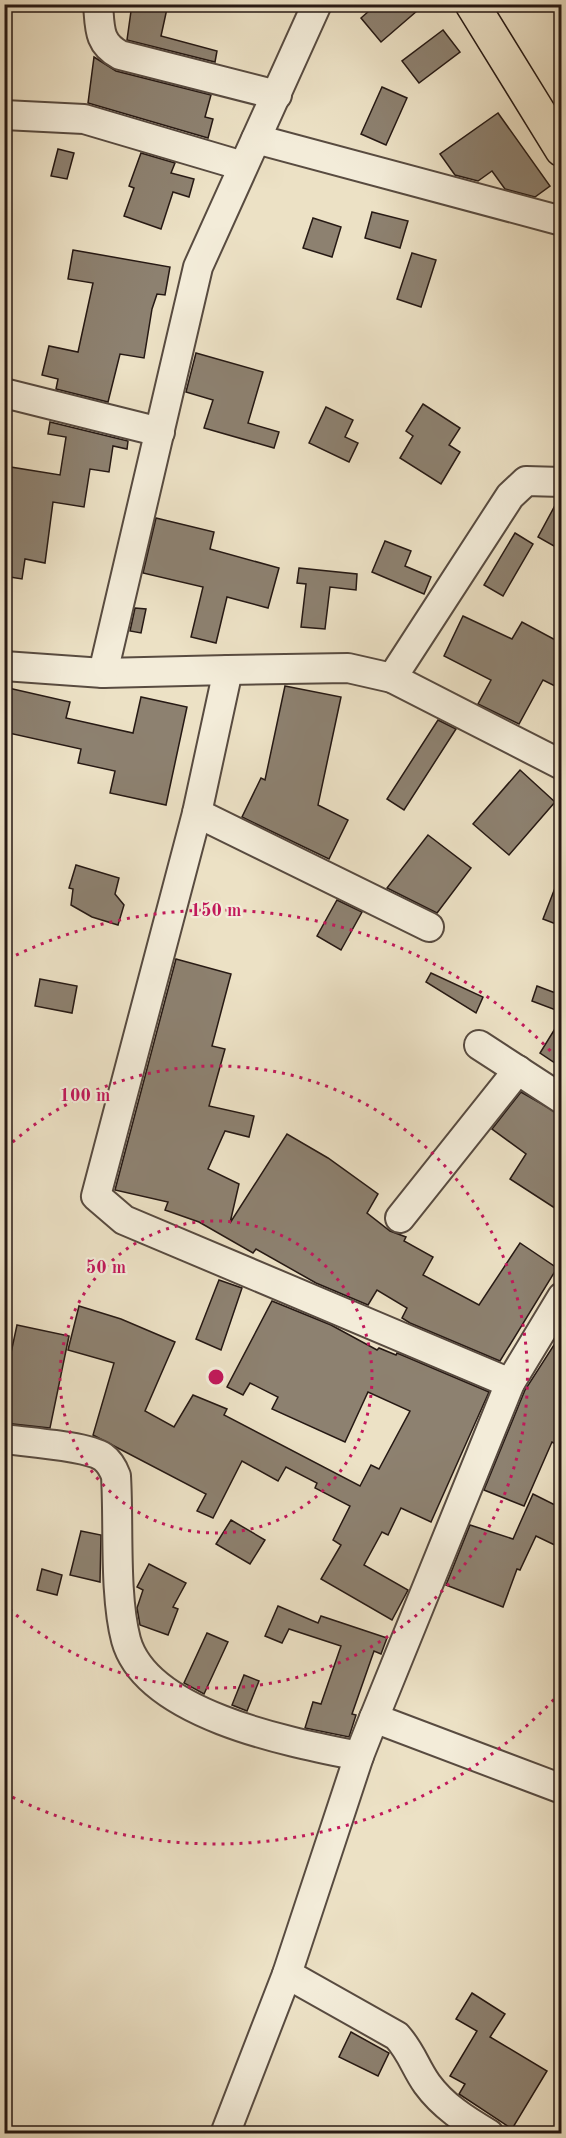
<svg xmlns="http://www.w3.org/2000/svg" width="566" height="2138" font-family="'Old Standard TT',serif">
<style>
.building{fill:#8d8170;stroke:#261914;stroke-width:1.5}
.lines{fill:none;stroke-linecap:round;stroke-linejoin:round}
.minor-casing{stroke:#584b40;stroke-width:32}
.major-casing{stroke:#261914;stroke-width:36}
.minor{stroke:#f3ecd9;stroke-width:28}
.major{stroke:#ece1c5;stroke-width:33}
.ring{fill:none;stroke:#c2185b;stroke-width:3;stroke-dasharray:3 6}
.centre{fill:#c2185b;stroke:#f3ecd9;stroke-width:3}
.ring-label{font-size:18px;text-anchor:middle;font-weight:bold;fill:#c2185b;stroke:#f3ecd9;stroke-width:4.5;stroke-linejoin:round;paint-order:stroke}
</style>
<rect width="100%" height="100%" fill="#ece1c5"/>
<filter id="stains"><feTurbulence type="fractalNoise" baseFrequency=".00333" numOctaves="4"/><feColorMatrix values="0 0 0 0 .2 0 0 0 0 .09 0 0 0 0 .02 0 0 0 .5 -.17"/></filter>
<radialGradient id="worn" r=".72"><stop offset=".6" stop-color="#630" stop-opacity="0"/><stop offset="1" stop-color="#630" stop-opacity=".3"/></radialGradient>
<g class="building">
<path d="M132,4H168L161,36L217,51L215,62L127,40Z"/>
<path d="M377,4H425L381,42L361,18Z"/>
<path d="M443,30L460,52L419,83L402,61Z"/>
<path d="M94,57L116,71L211,95L205,117L213,119L208,138L88,103Z"/>
<path d="M382,87L407,98L386,145L361,134Z"/>
<path d="M498,113L550,186L535,197L505,189L492,171L478,181L455,175L440,154Z"/>
<path d="M58,149L74,153L67,179L51,176Z"/>
<path d="M141,153L175,163L171,173L194,179L189,197L173,192L161,229L124,216L134,188L129,186Z"/>
<path d="M372,212L408,221L400,248L365,238Z"/>
<path d="M313,218L341,227L332,257L303,248Z"/>
<path d="M73,250L170,267L165,295L157,294L152,309L144,358L120,354L108,402L56,389L58,379L42,375L49,346L78,352L93,283L68,279Z"/>
<path d="M412,253L436,260L421,307L397,299Z"/>
<path d="M196,353L263,372L248,423L279,432L274,448L204,428L213,400L186,392Z"/>
<path d="M423,404L460,428L449,445L460,452L441,484L400,458L413,436L406,431Z"/>
<path d="M326,407L353,420L345,437L358,443L349,462L309,443Z"/>
<path d="M50,422L128,441L127,449L113,446L109,472L90,469L84,507L53,502L45,563L25,559L22,579L4,576V517L8,493L4,492V466L60,475L66,437L48,434Z"/>
<path d="M559,498H561V550L538,537Z"/>
<path d="M156,518L214,532L210,549L279,568L268,608L227,597L216,643L191,637L203,587L143,573Z"/>
<path d="M515,533L533,544L503,596L484,585Z"/>
<path d="M385,541L411,551L405,566L431,577L424,594L372,572Z"/>
<path d="M299,568L357,574L356,590L330,587L325,629L301,627L306,584L297,583Z"/>
<path d="M135,608L146,609L141,633L130,631Z"/>
<path d="M463,616L512,639L522,622L561,643V689L543,680L519,724L478,704L491,680L444,656Z"/>
<path d="M285,686L341,697L318,805L348,820L329,859L242,817L261,778L265,780Z"/>
<path d="M4,687L70,702L66,718L133,733L141,697L187,707L166,805L110,793L115,771L78,763L81,749L4,732Z"/>
<path d="M438,720L456,729L404,810L387,799Z"/>
<path d="M520,770L555,802L509,855L473,824Z"/>
<path d="M428,835L471,868L437,913L387,888Z"/>
<path d="M76,865L119,878L115,894L124,905L118,925L92,917L71,905L73,889L69,888Z"/>
<path d="M560,875H561V926L543,919Z"/>
<path d="M337,900L362,912L341,950L317,936Z"/>
<path d="M176,959L231,974L212,1046L225,1049L209,1106L254,1116L249,1137L225,1131L208,1169L239,1184L230,1223L287,1134L328,1158L378,1194L367,1213L390,1231L406,1237L404,1241L433,1257L423,1275L479,1305L520,1243L557,1268L500,1361L410,1323L402,1318L407,1308L377,1290L368,1305L316,1283L256,1249L253,1253L199,1222L165,1210L168,1202L115,1190Z"/>
<path d="M431,973L483,997L476,1013L426,982Z"/>
<path d="M40,979L77,986L72,1013L35,1006Z"/>
<path d="M537,986L561,995V1012L532,1001Z"/>
<path d="M561,1019V1067L540,1053Z"/>
<path d="M521,1092L561,1115V1212L510,1179L526,1154L492,1129Z"/>
<path d="M219,1280L242,1288L221,1350L196,1339Z"/>
<path d="M272,1301L331,1325L377,1350L379,1348L396,1355L397,1353L489,1392L431,1522L401,1508L388,1535L382,1532L364,1565L408,1590L392,1620L321,1579L341,1545L333,1540L350,1506L315,1488L317,1483L286,1467L278,1481L242,1461L213,1518L197,1511L206,1494L93,1435L114,1363L68,1350L79,1306L121,1319L175,1342L145,1411L174,1427L193,1395L227,1409L224,1415L360,1486L371,1465L379,1469L410,1411L368,1392L345,1442L272,1409L278,1397L250,1383L243,1395L227,1387Z"/>
<path d="M17,1325L69,1336L50,1428L4,1423V1366L8,1367Z"/>
<path d="M561,1334V1447L552,1442L524,1506L484,1490L525,1390Z"/>
<path d="M533,1494L561,1508V1548L536,1536L520,1570L517,1569L503,1607L446,1585L470,1525L513,1539Z"/>
<path d="M231,1520L265,1540L250,1564L216,1544Z"/>
<path d="M81,1531L101,1535L100,1582L70,1575Z"/>
<path d="M149,1564L186,1583L173,1607L178,1609L168,1635L140,1625L137,1608L143,1590L137,1587Z"/>
<path d="M42,1569L62,1575L57,1595L37,1590Z"/>
<path d="M278,1606L318,1623L321,1616L387,1638L381,1654L374,1651L352,1714L356,1715L349,1737L305,1728L313,1702L321,1704L341,1646L289,1629L282,1643L265,1636Z"/>
<path d="M207,1633L228,1642L204,1694L184,1683Z"/>
<path d="M244,1675L259,1681L247,1711L232,1705Z"/>
<path d="M472,1993L505,2014L490,2037L547,2071L512,2129L459,2094L465,2084L450,2076L477,2031L456,2019Z"/>
<path d="M351,2032L389,2053L378,2076L339,2057Z"/>
</g>
<g class="lines">
<g class="minor-casing">
<g id="minor">
<path d="M98,4C100,28 98,43 120,55L277,95"/>
<path d="M4,115L84,119L243,166"/>
<path d="M256,139L562,221"/>
<path d="M4,393L160,432"/>
<path d="M4,666L103,673L228,670L197,813L96,1196L124,1220L510,1383"/>
<path d="M228,670L348,668L392,678L562,765"/>
<path d="M103,673L198,267L317,4"/>
<path d="M392,678L510,496L526,481L562,482"/>
<path d="M197,813L429,927"/>
<path d="M479,1045L562,1099"/>
<path d="M400,1218L518,1070"/>
<path d="M4,1439C26,1442 87,1446 103,1457C110,1462 113,1468 116,1476C119,1525 114,1594 126,1640C147,1716 294,1743 359,1756"/>
<path d="M374,1718L562,1789"/>
<path d="M287,1974L397,2036C412,2053 415,2067 427,2084C443,2106 465,2120 489,2134"/>
<path d="M225,2134L287,1974L359,1756L374,1718L510,1383L562,1297"/>
</g>
</g>
<g class="major-casing">
<path id="major" d="M472,4L562,150"/>
</g>
<use href="#minor" class="minor"/>
<use href="#major" class="major"/>
</g>
<g class="ring">
<circle cx="216" cy="1377" r="156"/>
<path d="M6 1148A311 311 0 1 1 6 1606"/>
<path d="M560 1693A467 467 0 0 1 8 1795M8 959A467 467 0 0 1 560 1061"/>
</g>
<circle cx="216" cy="1377" r="9" class="centre"/>
<g class="ring-label">
<text x="216" y="916">150 m</text>
<text x="85" y="1101">100 m</text>
<text x="106" y="1273">50 m</text>
</g>
<rect width="566" height="2138" fill="none" stroke="#ece1c5" stroke-width="24"/>
<rect x="6" y="6" width="554" height="2126" fill="none" stroke="#261914" stroke-width="3"/>
<rect x="12" y="12" width="542" height="2114" fill="none" stroke="#261914" stroke-width="1.5"/>
<rect width="100%" height="100%" filter="url(#stains)"/>
<rect width="100%" height="100%" fill="url(#worn)"/>
</svg>
